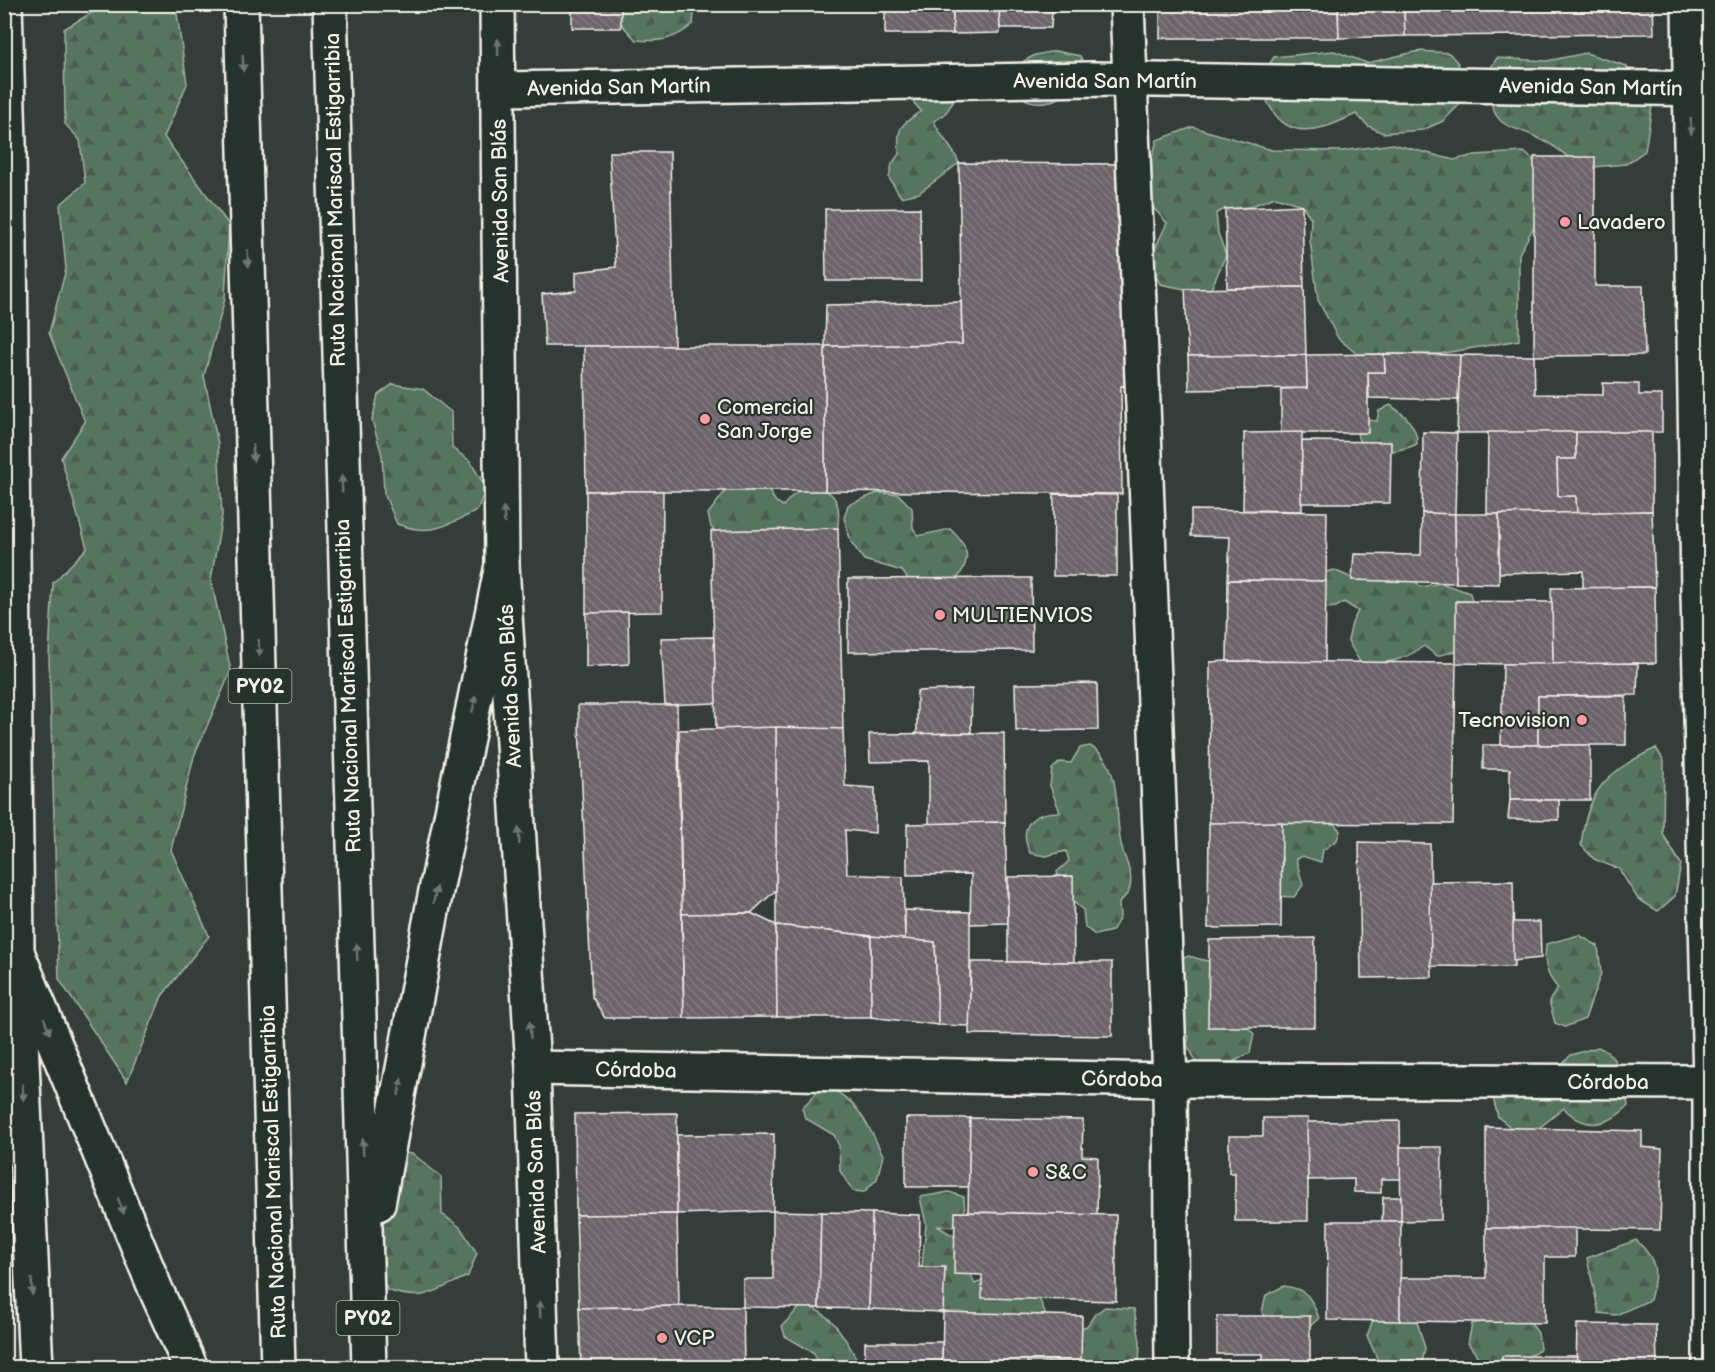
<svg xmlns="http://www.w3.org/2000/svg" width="1715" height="1372" font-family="'Balsamiq Sans',sans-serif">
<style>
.forest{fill:url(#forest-firs);stroke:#a4b2a3;stroke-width:1.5}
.building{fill:url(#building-back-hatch);stroke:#f4f1e8;stroke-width:1.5}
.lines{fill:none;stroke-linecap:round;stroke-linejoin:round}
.minor-casing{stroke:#f4f1e8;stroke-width:38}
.highway-casing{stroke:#f4f1e8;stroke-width:38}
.minor{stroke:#26332d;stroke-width:33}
.highway{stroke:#26332d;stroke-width:33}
.oneway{fill:#6e766e}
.poi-dot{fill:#ff9aa2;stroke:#26332d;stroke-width:2}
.labels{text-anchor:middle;stroke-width:4.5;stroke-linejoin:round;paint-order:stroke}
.shield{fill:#26332d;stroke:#b6b8b0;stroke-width:1.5}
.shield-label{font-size:20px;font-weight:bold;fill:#f4f1e8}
.street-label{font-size:21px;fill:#f4f1e8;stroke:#26332d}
.poi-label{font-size:21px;fill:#f4f1e8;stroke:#26332d;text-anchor:start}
</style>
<defs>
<pattern id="forest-firs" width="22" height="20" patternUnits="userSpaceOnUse" patternTransform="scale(1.5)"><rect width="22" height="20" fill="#54745e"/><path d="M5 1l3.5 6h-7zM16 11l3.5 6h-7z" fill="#4e5c51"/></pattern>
<pattern id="building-back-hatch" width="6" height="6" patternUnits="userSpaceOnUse" patternTransform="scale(1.5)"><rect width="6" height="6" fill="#6d646b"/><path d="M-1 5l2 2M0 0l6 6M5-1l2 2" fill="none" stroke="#827b80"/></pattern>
</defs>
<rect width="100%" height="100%" fill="#343d39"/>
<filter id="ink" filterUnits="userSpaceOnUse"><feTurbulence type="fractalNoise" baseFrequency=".0167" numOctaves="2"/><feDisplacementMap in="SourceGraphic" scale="12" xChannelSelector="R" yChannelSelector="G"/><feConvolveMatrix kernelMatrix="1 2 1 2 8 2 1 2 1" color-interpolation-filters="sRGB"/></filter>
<g filter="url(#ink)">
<g class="forest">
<path d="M105,5H167L177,14L187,84L164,137L229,225L225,299L204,376L218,444L222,515L211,580L231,671L194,756L171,850L209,936L162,996L127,1082L59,979L49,656L53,583L87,548L61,458L85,422L49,333L66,269L60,205L85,183L80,140L65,124L64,29Z"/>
<path d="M614,5H695L693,24C675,40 660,42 636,40L612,14Z"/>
<path d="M1055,51L1080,56L1092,79C1069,94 1040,115 1016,93L1013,67L1035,55Z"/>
<path d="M1334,51L1367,63L1419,51L1449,53L1458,63L1465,99L1443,121L1423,130L1383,133L1368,126L1356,114C1338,122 1318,133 1297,129C1276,125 1258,94 1264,73C1266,68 1271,62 1274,57Z"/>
<path d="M1586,53L1626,66L1652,106L1645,151L1626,164L1582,168C1571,160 1560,149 1548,143C1502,118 1496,137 1485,76L1497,58L1547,61Z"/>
<path d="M929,65L955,69L961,91L944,115L934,121C940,137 953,147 959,163L919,193L901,197L889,178L892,164L899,154C897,126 899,127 921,111L914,103L909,89L921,68Z"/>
<path d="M1193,127L1272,150L1342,151L1393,144L1454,160L1475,155L1524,152L1549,174L1543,210L1519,254V340L1439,354H1357L1338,338L1318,300L1310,240L1311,218L1302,205L1275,197L1249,207L1225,209L1216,213L1218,233L1226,255L1211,289H1185L1160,284L1149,261L1167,223L1149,203L1145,183L1157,140Z"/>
<path d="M393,384L423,389L451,412L452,448L470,461L486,488L477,511C446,525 432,537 397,524L384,493L382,455L372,420L378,395Z"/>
<path d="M1390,405C1404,414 1418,426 1417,444C1408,449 1376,455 1366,454L1358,438L1356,426L1368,420L1377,421L1379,411Z"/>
<path d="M765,485L776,502L783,506L792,496L808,485C837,490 842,503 837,531L729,545L711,527L708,514L727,489Z"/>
<path d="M877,493L898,494L912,508L913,528L918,536L950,529C972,549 971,562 953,584L915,588L902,571L864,560L851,542L844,518L848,505Z"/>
<path d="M1334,570L1356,580L1408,574L1421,587L1441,583L1470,593L1475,613L1470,647L1437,656L1424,646C1402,661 1386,665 1360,662L1348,641L1352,623L1358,611L1344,602L1336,607L1326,608L1321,602L1315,575Z"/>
<path d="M1090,746C1125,764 1113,817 1122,848C1126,863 1133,872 1130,888C1129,894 1123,898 1119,903L1120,917L1112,931L1095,935L1085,927L1083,910C1069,899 1061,890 1057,872L1069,861L1066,851L1046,856L1030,853C1017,825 1033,812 1060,812L1050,786L1052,769L1060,762L1071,763L1080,748Z"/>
<path d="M1656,748L1664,761L1663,834L1681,864L1675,896L1658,911L1638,899L1619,869L1594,859L1581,845C1587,790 1607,771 1656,748Z"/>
<path d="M1326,813L1340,831L1337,840L1323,850L1321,862L1302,856L1296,859L1303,885L1294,897L1276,896L1283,862L1272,822Z"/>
<path d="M1579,935L1598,946L1601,973L1585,1019L1565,1027L1555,1023L1549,1001L1558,988C1545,974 1544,962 1546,944Z"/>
<path d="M1188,956L1219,964L1239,1018L1254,1034L1250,1053L1225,1066H1199L1187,1045L1189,1036L1181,1035L1160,971Z"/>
<path d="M1598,1047C1621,1055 1624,1084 1628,1106C1607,1127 1585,1131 1564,1108L1539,1128L1514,1130L1498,1117L1492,1094L1551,1074L1571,1055Z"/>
<path d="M822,1087C855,1093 869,1127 883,1155L877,1179L864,1192L853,1191L840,1171L839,1146L834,1135L805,1118L802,1108Z"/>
<path d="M382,1150L413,1154L441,1177L442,1214L460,1227L477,1253L468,1276C434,1291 425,1303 387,1290L374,1258Z"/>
<path d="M949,1192L964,1197L965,1218L961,1227L937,1226L954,1236L975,1284L982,1281L1037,1293L1045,1313L1043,1323L958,1317L938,1312L922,1267L926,1224L920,1197Z"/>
<path d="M1636,1240C1659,1261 1657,1272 1650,1300L1616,1315L1599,1313L1587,1258Z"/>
<path d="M1284,1286C1307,1289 1311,1297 1319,1318L1306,1330L1272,1328L1262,1312L1266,1295Z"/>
<path d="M802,1305C833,1311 847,1341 861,1367H819L814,1353L785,1336L782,1326Z"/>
<path d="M1519,1306L1538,1333L1540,1349C1522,1364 1503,1365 1480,1360L1468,1343L1472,1324L1495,1319Z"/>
<path d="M1105,1307L1134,1309L1140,1341L1139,1367H1050L1044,1354L1057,1335L1087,1326L1095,1314Z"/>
<path d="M1414,1312L1425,1348L1421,1367H1381L1367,1336L1375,1314Z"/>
</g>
<g class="building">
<rect x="572" y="4" width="49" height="24"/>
<rect x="885" y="4" width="68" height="30"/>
<path d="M953,4H999L1000,33L953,34Z"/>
<path d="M999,4H1076V11H1052L1051,28H1000Z"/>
<path d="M1160,4H1338L1339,38H1160Z"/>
<path d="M1338,4H1404L1405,36L1339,38Z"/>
<path d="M1404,4H1653L1654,34L1405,36Z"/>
<path d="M609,152H670L674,346H545L542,294L576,291V272L616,267Z"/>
<path d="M1534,157H1595V286H1643L1645,355L1534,356Z"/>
<path d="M959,163L1129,164L1137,387L1121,386L1122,494L825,491V346L962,344Z"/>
<path d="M1302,205L1304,287L1227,288L1225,209Z"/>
<path d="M920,208L921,281H826L825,209Z"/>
<path d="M1304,287L1306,355L1188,356L1185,289Z"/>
<path d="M961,302L962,344L825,346L826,305Z"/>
<path d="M584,346H825V491H586Z"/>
<path d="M1384,354L1460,355L1458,400L1369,398L1368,372H1385Z"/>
<path d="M1384,354L1385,372H1368V433H1281V389L1307,388L1306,355Z"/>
<path d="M1306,355L1307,388L1189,390L1188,356Z"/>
<path d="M1460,355L1534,356L1535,394L1603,395V383L1639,384V395H1662V432L1457,433Z"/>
<path d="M1302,432V511L1243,510L1244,433Z"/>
<path d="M1423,432L1457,433L1455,514L1422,513Z"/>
<path d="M1488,432H1576V459H1557L1558,496H1576L1577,513L1487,514Z"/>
<path d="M1576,432H1652V511L1577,513L1576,496H1558L1557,459H1576Z"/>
<path d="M1302,441L1391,442L1390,503H1301Z"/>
<path d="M586,491H663L662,612L586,613Z"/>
<path d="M1054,494L1117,495V576H1053Z"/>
<path d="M1191,510L1327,512L1326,581L1228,580L1230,537L1191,536Z"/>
<path d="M1652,511L1655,587L1583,588V571L1499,573V514Z"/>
<path d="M1422,513L1455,514L1456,583L1352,580L1354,554L1421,555Z"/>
<path d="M1455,514H1499V584L1456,583Z"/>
<path d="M838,528L843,729H716L711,531Z"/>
<path d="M1031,578L1032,650L848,652V579Z"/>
<path d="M1228,580L1326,581L1325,662L1227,661Z"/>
<path d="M1655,587L1656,663L1553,665L1551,588Z"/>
<path d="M1456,601L1552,602L1553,665L1456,663Z"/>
<path d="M628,612L629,664L586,667V613Z"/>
<path d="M714,637L716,703L665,705L661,638Z"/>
<path d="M1227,661L1456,663L1453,824L1209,823L1210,662Z"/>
<path d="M1638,663L1637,695L1538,696V745H1501L1503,664Z"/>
<path d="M1097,683L1098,730L1016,731L1015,684Z"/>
<path d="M972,689L971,733L917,734V691Z"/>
<rect x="1538" y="696" width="88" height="49"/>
<path d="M578,705H677L684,1018H605L592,997Z"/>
<path d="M776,727L843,729L845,786L875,788V833L845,830L847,874L903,877L905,940L776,925Z"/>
<path d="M776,727V890L751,913L682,914L679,730Z"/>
<path d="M1004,733L1005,822L929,824V761L870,762L869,734Z"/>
<path d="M1483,745H1590V800H1510V769H1483Z"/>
<path d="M1510,800H1559V820L1508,819Z"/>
<path d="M1005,822L1008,923L970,924L971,874L907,875V824Z"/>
<path d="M1282,822L1281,927L1208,928L1209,823Z"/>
<path d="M1359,842L1430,844L1432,977L1361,978Z"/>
<path d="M1073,876L1074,962H1008V877Z"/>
<path d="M1513,881L1514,967L1431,966L1430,882Z"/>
<path d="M905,910L970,912V1026L938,1025L935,942L905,940Z"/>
<path d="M751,913L776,925L777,1017L684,1018L682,914Z"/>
<path d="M1513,922H1540L1541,958L1513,961Z"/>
<path d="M776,925L871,936V1017H777Z"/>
<path d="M871,936L935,942L938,1025L871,1017Z"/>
<path d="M1315,938V1027H1208L1209,940Z"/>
<path d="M971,962H1112V1036L969,1034Z"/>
<path d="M677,1113V1214L576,1215L575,1114Z"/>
<path d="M906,1118H970L969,1187H906Z"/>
<path d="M970,1118L1083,1120L1082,1156L1098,1157L1097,1215L968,1212Z"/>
<path d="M1263,1118H1308V1221H1235V1173H1229V1136H1263Z"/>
<path d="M1400,1121L1401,1179H1381V1193L1354,1192V1179L1308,1180L1307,1122Z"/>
<path d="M1486,1127L1642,1131V1147L1662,1149L1660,1230L1486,1228Z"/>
<path d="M774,1134L773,1211L677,1214V1135Z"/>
<path d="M1400,1147H1442L1441,1220L1401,1221Z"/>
<path d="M1383,1197H1401V1221H1382Z"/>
<path d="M773,1211L821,1212L819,1308L743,1307V1279H773Z"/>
<path d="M821,1212L872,1213L869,1309L819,1308Z"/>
<path d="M955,1212L1116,1215V1301L982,1298V1275L954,1274Z"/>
<path d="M872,1213L920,1215L919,1267H945L943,1312L869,1309Z"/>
<path d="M677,1214L679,1306L579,1308L576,1215Z"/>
<path d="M1328,1221H1401L1400,1321L1327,1320Z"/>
<path d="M1486,1228H1575V1257H1545V1323L1400,1321V1278H1486Z"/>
<path d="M679,1306L743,1307L744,1368H581L579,1308Z"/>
<path d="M943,1312L1082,1316L1081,1362H1027V1368H942Z"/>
<path d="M1217,1316H1310V1368H1263V1354H1217Z"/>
<path d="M1577,1324L1656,1325L1657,1368H1576Z"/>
<rect x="865" y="1342" width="77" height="26"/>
<path d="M1502,1356H1577L1576,1368H1502Z"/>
</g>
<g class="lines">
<g class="minor-casing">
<g id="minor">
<path d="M5,4L9,144L17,952L36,1368"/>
<path d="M497,4L502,565L533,1068L542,1368"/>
<path d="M1127,4L1170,1080L1172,1368"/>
<path d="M1689,4L1698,594L1710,1082V1368"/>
<path d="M499,89L1092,79L1710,89"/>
<path d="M533,1068L1170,1080L1710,1082"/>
</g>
</g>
<g class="highway-casing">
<g id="highway">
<path d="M241,4L278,1368"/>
<path d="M330,4L369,1368"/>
<path d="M17,952L156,1290L191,1368"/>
<path d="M378,1204L433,906L502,565"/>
</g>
</g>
<use href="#minor" class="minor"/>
<use href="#highway" class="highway"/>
</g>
<defs><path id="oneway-solid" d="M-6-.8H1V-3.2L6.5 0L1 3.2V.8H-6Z" transform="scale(1.5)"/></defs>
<g class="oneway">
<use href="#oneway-solid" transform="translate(498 47) rotate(-91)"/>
<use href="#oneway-solid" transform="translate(243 63) rotate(88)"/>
<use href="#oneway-solid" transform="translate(1691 126) rotate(89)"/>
<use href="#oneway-solid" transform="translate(248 258) rotate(88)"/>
<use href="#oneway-solid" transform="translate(253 453) rotate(88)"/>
<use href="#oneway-solid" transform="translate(342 484) rotate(-92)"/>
<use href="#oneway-solid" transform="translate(504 515) rotate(-91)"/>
<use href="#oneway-solid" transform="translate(259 648) rotate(88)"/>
<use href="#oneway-solid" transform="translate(474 704) rotate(-78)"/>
<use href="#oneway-solid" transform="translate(519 836) rotate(-93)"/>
<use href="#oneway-solid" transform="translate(435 895) rotate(-78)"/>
<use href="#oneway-solid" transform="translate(357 952) rotate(-92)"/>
<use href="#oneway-solid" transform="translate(47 1026) rotate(68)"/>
<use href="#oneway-solid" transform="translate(530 1030) rotate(-93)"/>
<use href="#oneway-solid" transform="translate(400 1087) rotate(-80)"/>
<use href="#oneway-solid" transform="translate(23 1092) rotate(87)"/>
<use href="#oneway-solid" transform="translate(363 1147) rotate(-92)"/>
<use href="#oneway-solid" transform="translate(121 1206) rotate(68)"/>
<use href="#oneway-solid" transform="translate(32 1287) rotate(87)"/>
<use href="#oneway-solid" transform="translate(540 1309) rotate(-92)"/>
</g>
</g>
<g class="poi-dot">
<circle cx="1565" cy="222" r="6"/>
<circle cx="705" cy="419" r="6"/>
<circle cx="940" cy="615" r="6"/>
<circle cx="1582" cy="720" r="6"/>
<circle cx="1033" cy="1172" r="6"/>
<circle cx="662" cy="1338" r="6"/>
</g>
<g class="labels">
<g class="shield">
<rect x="228.5" y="669" width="63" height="34" rx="4.5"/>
<rect x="336.5" y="1301" width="63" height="34" rx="4.5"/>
</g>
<g class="shield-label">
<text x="260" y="693">PY02</text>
<text x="368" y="1325">PY02</text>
</g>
<g class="street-label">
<text x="1105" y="88">Avenida San Martín</text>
<text transform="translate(619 87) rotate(-1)" y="7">Avenida San Martín</text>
<text transform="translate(1591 87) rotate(1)" y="7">Avenida San Martín</text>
<text transform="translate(335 200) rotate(-91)" y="7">Ruta Nacional Mariscal Estigarribia</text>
<text transform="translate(500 201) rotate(-91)" y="7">Avenida San Blás</text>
<text transform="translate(348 686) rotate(-92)" y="7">Ruta Nacional Mariscal Estigarribia</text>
<text transform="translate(510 686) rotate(-93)" y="7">Avenida San Blás</text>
<text transform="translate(636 1070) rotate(1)" y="7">Córdoba</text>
<text transform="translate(1122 1079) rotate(1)" y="7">Córdoba</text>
<text x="1608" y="1089">Córdoba</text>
<text transform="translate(273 1172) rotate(-92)" y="7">Ruta Nacional Mariscal Estigarribia</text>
<text transform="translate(536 1172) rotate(-92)" y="7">Avenida San Blás</text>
</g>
<g class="poi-label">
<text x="1577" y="229">Lavadero</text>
<text x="717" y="414">Comercial<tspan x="717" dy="24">San Jorge</tspan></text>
<text x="952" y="622">MULTIENVIOS</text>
<text x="1570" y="727" text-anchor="end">Tecnovision</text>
<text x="1045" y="1179">S&amp;C</text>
<text x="674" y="1345">VCP</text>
</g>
</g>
<rect width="1715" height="1372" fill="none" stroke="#26332d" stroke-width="24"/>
<rect x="12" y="12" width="1691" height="1348" fill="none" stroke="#f4f1e8" stroke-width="2" filter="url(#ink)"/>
</svg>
